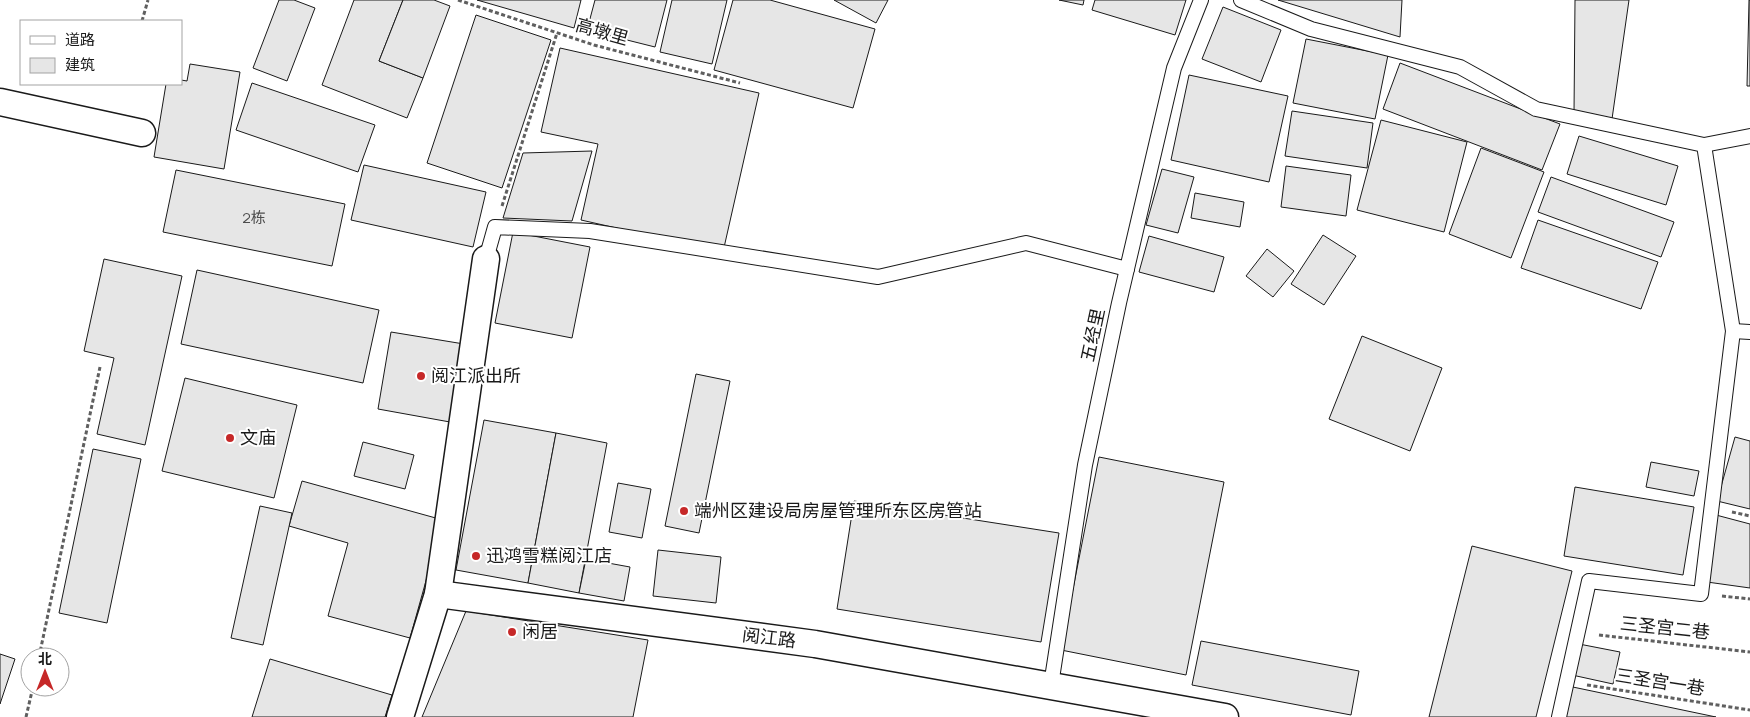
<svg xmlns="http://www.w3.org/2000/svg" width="1750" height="717" font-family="Manrope,'Noto Sans SC',sans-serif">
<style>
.building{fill:#e6e6e6;stroke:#1a1a1a}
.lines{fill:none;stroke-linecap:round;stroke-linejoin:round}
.lane-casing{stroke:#1a1a1a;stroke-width:16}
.street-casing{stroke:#1a1a1a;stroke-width:29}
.path{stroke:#5f5f5f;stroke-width:3;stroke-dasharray:4 2.5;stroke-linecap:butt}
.lane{stroke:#fff;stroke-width:14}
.street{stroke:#fff;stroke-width:26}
.poi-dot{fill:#c62828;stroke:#fff;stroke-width:2}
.labels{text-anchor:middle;stroke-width:4;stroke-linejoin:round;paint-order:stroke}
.number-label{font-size:15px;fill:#4d4d4d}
.street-label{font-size:18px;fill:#1a1a1a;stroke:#fff}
.poi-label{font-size:18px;fill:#1a1a1a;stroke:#fff;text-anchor:start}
</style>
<rect width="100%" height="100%" fill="#fff"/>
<g class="building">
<path d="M279,0H294L315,8L287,81L253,68Z"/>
<path d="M354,0H403L379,61L423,78L407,118L322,85Z"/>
<path d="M403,0H434L450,6L423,78L379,61Z"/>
<path d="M477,0H581L574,28Z"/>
<path d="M595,0H667L655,47L587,30Z"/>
<path d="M672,0H727L712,64L660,52Z"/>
<path d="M733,0H770L875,29L853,108L714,70Z"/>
<path d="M834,0H888L876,23Z"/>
<path d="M1059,0H1084L1083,5Z"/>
<path d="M1095,0H1186L1175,35L1092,10Z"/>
<path d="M1278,0H1402L1400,37Z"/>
<path d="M1575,0H1629L1612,119L1574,113Z"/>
<path d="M1749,0H1750V86H1747Z"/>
<path d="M1223,7L1281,30L1261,82L1202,59Z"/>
<path d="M476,15L551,40L502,188L427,163Z"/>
<path d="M1306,39L1388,55L1375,119L1293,103Z"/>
<path d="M560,48L759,93L723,252L581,220L598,144L541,132Z"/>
<path d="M1400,63L1560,124L1542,170L1383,109Z"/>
<path d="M190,64L240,72L224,169L154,157L166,84H181V80L187,81Z"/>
<path d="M1189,75L1288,96L1269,182L1171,160Z"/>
<path d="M252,83L375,125L358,172L236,130Z"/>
<path d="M1292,111L1373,123L1367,168L1285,156Z"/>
<path d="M1381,120L1467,142L1444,232L1357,210Z"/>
<path d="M1579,136L1678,166L1666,205L1567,174Z"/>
<path d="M1481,148L1544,172L1511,258L1449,234Z"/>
<path d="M592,151L572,221L503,218L523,153Z"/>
<path d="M364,165L486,192L473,247L351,220Z"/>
<path d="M1286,166L1351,175L1346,216L1281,207Z"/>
<path d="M1162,169L1194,177L1178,233L1146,225Z"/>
<path d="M176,170L345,204L332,266L163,232Z"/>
<path d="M1551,177L1674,222L1661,257L1538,212Z"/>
<path d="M1195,193L1244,202L1240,227L1191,218Z"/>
<path d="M1538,220L1658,262L1641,309L1521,268Z"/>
<path d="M513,232L590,247L572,338L495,323Z"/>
<path d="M1323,235L1356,256L1324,305L1291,284Z"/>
<path d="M1149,236L1224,257L1214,292L1139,272Z"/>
<path d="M1267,249L1294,271L1273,297L1246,276Z"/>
<path d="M104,259L182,276L145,445L97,434L114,358L84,351Z"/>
<path d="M197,270L379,310L363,383L181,344Z"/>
<path d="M391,332L464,344L450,422L378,409Z"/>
<path d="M1362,336L1442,368L1410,451L1329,419Z"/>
<path d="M696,374L730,381L699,533L665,526Z"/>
<path d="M185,378L297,405L274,498L162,471Z"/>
<path d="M484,420L556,433L528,583L456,570Z"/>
<path d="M556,433L607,443L579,593L528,583Z"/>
<path d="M1735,437L1750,441V509L1717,501Z"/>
<path d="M363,442L414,455L405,489L354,476Z"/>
<path d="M93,449L141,459L107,623L59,613Z"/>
<path d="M1099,457L1224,482L1186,675L1061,650Z"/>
<path d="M1651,462L1699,471L1694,496L1646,487Z"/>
<path d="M302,481L443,520L410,638L328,616L348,543L289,526Z"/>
<path d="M618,483L651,489L642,538L609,532Z"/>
<path d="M1575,487L1694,507L1683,575L1564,556Z"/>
<path d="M854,501L1059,533L1041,642L837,609Z"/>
<path d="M260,506L292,513L263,645L231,638Z"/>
<path d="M1716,515L1750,524V588L1707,582Z"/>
<path d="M1472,546L1572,571L1536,717H1429Z"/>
<path d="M658,550L721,557L716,603L653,596Z"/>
<path d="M586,559L630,567L624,601L579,593Z"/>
<path d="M466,611L648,640L633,717H422Z"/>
<path d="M1201,641L1359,671L1351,715L1192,685Z"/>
<path d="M1579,644L1620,652L1613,684L1572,675Z"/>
<path d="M0,654L15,659L0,704Z"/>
<path d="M270,659L392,695L385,717H252Z"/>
<path d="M1568,686L1716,717H1562Z"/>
</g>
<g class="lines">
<g class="lane-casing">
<g id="lane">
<path d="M1241,0L1311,29L1460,67L1536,109L1704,145L1733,331L1701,594L1589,581L1559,717"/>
<path d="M1704,145L1750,136"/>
<path d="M486,259L495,227L590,231L878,277L1026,243L1127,269"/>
<path d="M1733,331L1750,332"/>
<path d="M1051,685L1085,465L1119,303L1174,68L1201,0"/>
</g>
</g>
<g class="street-casing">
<g id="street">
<path d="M0,102L142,133"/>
<path d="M438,594L815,644L1225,717"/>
<path d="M400,717L438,594L486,259"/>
</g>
</g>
<g class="path">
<path d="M458,0L594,45L740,83"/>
<path d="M142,21L148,0"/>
<path d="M502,206L557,33"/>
<path d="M1732,512L1750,516"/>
<path d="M1722,596L1750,599"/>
<path d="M1599,635L1750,652"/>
<path d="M39,657L100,367"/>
<path d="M1587,685L1750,710"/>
<path d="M26,717L33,687"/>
</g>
<use href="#lane" class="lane"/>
<use href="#street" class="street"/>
</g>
<g class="poi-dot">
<circle cx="421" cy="376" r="5"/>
<circle cx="230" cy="438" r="5"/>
<circle cx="684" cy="511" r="5"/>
<circle cx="476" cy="556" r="5"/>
<circle cx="512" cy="632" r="5"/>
</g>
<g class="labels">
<g class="number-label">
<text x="254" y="223">2栋</text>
</g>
<g class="street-label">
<text transform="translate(602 32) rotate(16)" y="6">高墩里</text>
<text transform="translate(1093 335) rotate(-78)" y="6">五经里</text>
<text transform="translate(1665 628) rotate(6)" y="6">三圣宫二巷</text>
<text transform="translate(769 638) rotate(7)" y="6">阅江路</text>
<text transform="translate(1660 682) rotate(9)" y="6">三圣宫一巷</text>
</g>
<g class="poi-label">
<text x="431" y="382">阅江派出所</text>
<text x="240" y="444">文庙</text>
<text x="694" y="517">端州区建设局房屋管理所东区房管站</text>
<text x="486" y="562">迅鸿雪糕阅江店</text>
<text x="522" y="638">闲居</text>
</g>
</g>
<rect x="20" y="20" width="162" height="65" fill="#ffffff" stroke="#a3a3a3"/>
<rect x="30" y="36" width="25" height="8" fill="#ffffff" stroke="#a3a3a3"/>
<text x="65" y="45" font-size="15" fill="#1a1a1a">道路</text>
<rect x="30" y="58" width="25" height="15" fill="#e6e6e6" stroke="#a3a3a3"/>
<text x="65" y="70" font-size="15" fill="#1a1a1a">建筑</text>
<g transform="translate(45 672)"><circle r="24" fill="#ffffff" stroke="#a3a3a3"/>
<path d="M0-4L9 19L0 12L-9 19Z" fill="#c62828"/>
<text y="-8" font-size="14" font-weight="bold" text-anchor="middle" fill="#1a1a1a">北</text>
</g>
</svg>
